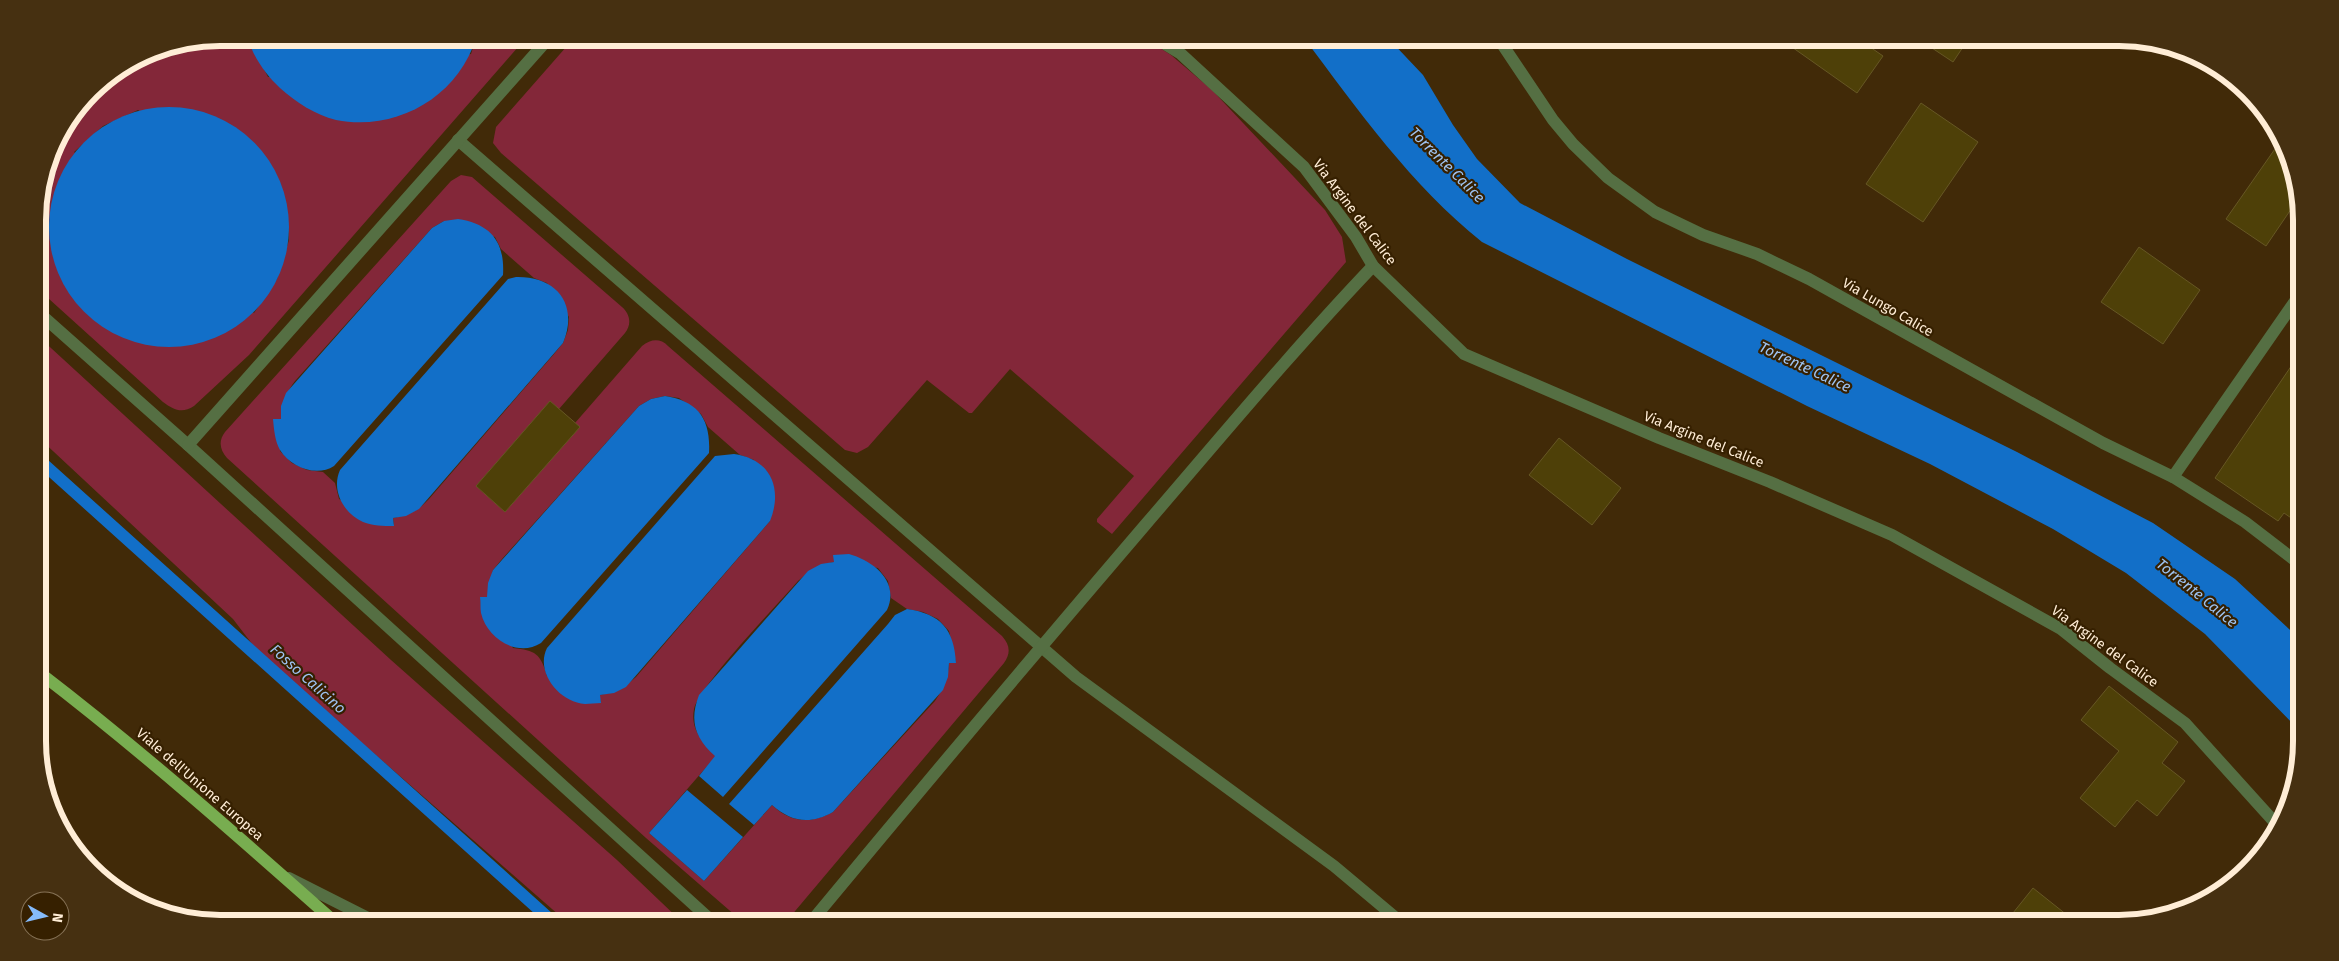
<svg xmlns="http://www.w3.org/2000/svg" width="2339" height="961" font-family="'Fira Sans',sans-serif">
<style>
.green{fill:#832739;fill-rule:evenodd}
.water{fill:#126fc8}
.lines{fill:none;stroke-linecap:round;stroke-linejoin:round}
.stream{stroke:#126fc8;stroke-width:12}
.building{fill:#4e4008;stroke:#665724}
.lane{stroke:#556f43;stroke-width:12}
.street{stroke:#556f43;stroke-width:12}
.primary{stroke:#78ad50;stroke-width:12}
.labels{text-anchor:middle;stroke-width:4.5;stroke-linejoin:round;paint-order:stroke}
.street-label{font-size:14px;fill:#ffedd6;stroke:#362000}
.water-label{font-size:15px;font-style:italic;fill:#9ec3f1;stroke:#362000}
.rim{fill:none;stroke:#ffedd6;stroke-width:6}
</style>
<rect width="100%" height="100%" fill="#412a08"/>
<g class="green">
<path d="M220,38H248L268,77L471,54L476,38H526L249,355L194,406C182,414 174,410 163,402L38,289V208L56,140L99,83L150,51ZM138,110L286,202L289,240L277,279L254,313L74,152L103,126Z"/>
<path d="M574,38H1144L1171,55L1212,90L1325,210L1342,237L1346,262L1112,534L1097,522V519L1134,476L1010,369L972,413H969L927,380L868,447L857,453L845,450L501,153L493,143L496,127Z"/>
<path d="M461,175L472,177L622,307C630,314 632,324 625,333L559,409L550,402L476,486L505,512L579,427L575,423L642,346C651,339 660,338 668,346L1002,636C1010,645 1011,653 1004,663L785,923H744L646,838L227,458C220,450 218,441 225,432L451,181ZM444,221L495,237L501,249L534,278L547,283L569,317L568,330L563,343L554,354L429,499C418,511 408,515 393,518L394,525L339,499L335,483L323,472L307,470L292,463L280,451C281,426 279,401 295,381L432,228ZM665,396L679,398L701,414L708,427L740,455L754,460L770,521L636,677C624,688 615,693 599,695L601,703L547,676C541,654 535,650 513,648L481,597H488L493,570L502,559L639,406L651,399ZM834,562L878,568L888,581L891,598L907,609L923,612L938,619L949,631L956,663H949C948,678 944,688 935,701L833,812C810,824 791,823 772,805L704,881L649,833L716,756C703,742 690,730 694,709C699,686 778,604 798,581C810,570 819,565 834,562Z"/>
<path d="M39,337L391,660L617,860L683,923H568L259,653L233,619L39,438Z"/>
</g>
<g class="water">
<path d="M248,38H476C458,97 396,132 336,120C315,115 296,102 280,88C267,76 252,56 248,38Z"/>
<path d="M1304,38H1388L1423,75L1453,125L1477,159L1520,203L1627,259L2017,452L2153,523L2235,579L2301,640V732L2205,634L2126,573L2053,529L1930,464L1807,406L1482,242C1411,185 1358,110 1304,38Z"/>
<circle cx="169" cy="227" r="120"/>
<path d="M458,219C491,224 505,242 503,275L334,466C317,477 291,468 280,450C275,441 274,430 273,419H281V406L286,393L432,228L444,221Z"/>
<path d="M516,277C557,276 579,305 563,343L419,509L406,516L393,518L394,526C383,526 373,526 363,522C343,513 331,490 340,470L508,279Z"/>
<path d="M665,396C698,401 711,419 709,453L541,643C518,658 487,639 481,613C480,608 481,602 480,597H487L488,583L493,570L639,406L651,399Z"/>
<path d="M734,454C771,459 783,489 770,521L626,687L614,693L600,695L601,703C596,703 590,704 585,704C559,702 535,672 547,648L715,456Z"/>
<path d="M849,554C874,561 900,582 887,610L723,797L699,776L715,756C695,738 689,721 699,695L808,571L821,564L834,562L833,555Z"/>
<path d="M907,609C941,614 954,629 956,663H949L948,677L943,690L833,812C810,825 791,822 772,805L754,825L729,804L888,624L895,615Z"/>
<path d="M687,790L743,837L704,881L649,833Z"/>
</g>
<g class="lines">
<path class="stream" d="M39,460L554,923"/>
</g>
<g class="building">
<path d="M1794,38H1857L1883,56L1857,93L1789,45Z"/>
<path d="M1917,38H1969L1953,62Z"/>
<path d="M1921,103L1978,142L1923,222L1866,184Z"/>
<path d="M2277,146L2280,149L2300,196L2266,246L2226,219Z"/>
<path d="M2139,247L2200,290L2163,344L2101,302Z"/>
<path d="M2300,338V355L2293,349Z"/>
<path d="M2294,362L2300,366L2301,517L2297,522L2284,513L2278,521L2215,478Z"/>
<path d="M550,401L580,427L505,512L476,486Z"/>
<path d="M1559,438L1621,488L1592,525L1529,475Z"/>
<path d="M2109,686L2178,742L2162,763L2185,781L2157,816L2137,800L2115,827L2080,798L2119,751L2081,720Z"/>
<path d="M2033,888L2077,923H2005Z"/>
</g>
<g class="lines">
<g class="lane">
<path d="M458,140L1076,677L1334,866L1402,923"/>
<path d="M38,312L188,445L714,923"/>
<path d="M188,445L549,38"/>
<path d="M2173,477L2300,294"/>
<path d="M289,878L378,923"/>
<path d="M810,923C921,789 1033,656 1146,524C1221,437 1294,349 1373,266"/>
</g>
<g class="street">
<path d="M1155,38L1181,54L1304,167L1356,237L1373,266L1464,354L1659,438L1770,482L1892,535L2061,629L2110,668L2185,723L2278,826"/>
<path d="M1498,38L1553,120L1573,144L1608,178L1655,212L1703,235L1757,254L1809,279L2103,443L2173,477L2245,522L2301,565"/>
</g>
<path class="primary" d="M40,673C143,752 239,837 336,923"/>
</g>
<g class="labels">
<g class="street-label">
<text transform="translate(1355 212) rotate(53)" y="5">Via Argine del Calice</text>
<text transform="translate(1888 307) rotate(30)" y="5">Via Lungo Calice</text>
<text transform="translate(1704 439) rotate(22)" y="5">Via Argine del Calice</text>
<text transform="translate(2105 646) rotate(36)" y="5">Via Argine del Calice</text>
<text transform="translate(200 784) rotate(41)" y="5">Viale dell'Unione Europea</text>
</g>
<g class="water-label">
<text transform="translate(1447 165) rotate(45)" y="5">Torrente Calice</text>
<text transform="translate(1805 367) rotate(25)" y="5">Torrente Calice</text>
<text transform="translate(2197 593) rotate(39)" y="5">Torrente Calice</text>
<text transform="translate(308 679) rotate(42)" y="5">Fosso Calicino</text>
</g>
</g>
<path d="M0 0H2339V961H0ZM220 46H2119A174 174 0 0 1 2293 220V741A174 174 0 0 1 2119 915H220A174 174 0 0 1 46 741V220A174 174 0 0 1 220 46Z" fill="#463011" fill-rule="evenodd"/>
<path class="rim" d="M220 46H2119A174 174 0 0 1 2293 220V741A174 174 0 0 1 2119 915H220A174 174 0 0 1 46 741V220A174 174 0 0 1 220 46Z"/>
<g transform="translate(45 916) rotate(98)"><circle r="24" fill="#362000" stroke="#867256"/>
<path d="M0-4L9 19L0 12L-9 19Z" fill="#85bbfb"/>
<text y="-8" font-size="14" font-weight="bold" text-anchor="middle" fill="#ffedd6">N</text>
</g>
</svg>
